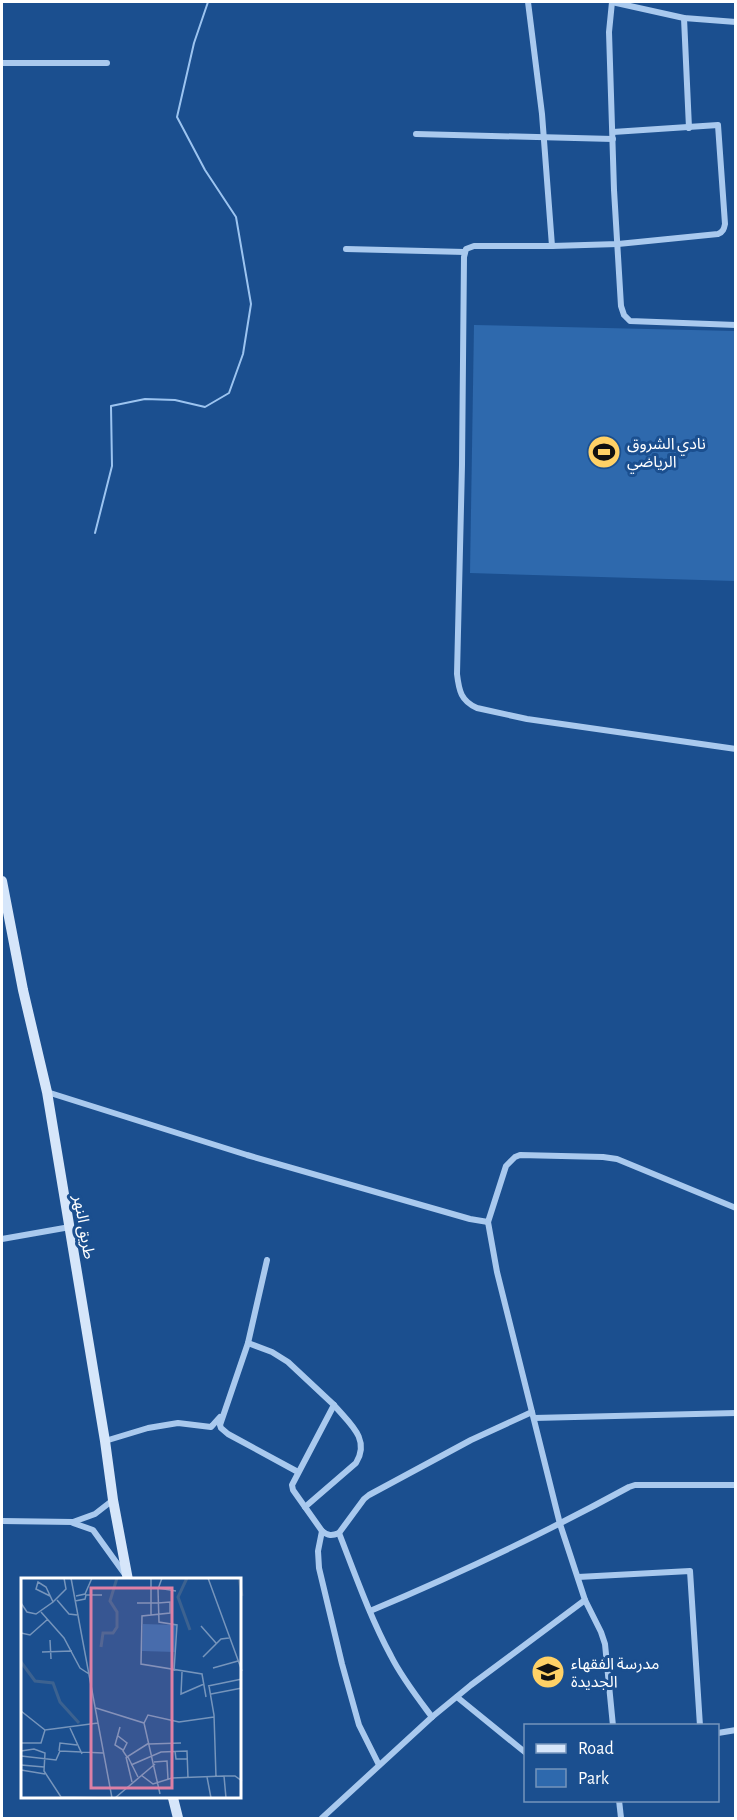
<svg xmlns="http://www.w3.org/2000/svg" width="737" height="1820" font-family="'Alegreya Sans','Noto Sans Arabic',sans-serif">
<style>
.green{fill:#2e69ad}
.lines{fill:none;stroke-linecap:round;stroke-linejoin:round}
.stream{stroke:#9cc4f0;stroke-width:2}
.minor{stroke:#a9c9ee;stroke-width:6}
.secondary{stroke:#d6e6fa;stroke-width:10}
.labels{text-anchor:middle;stroke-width:6;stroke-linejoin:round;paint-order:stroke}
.poi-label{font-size:16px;fill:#fff;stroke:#1b4f8f;text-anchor:start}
.street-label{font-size:16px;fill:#fff;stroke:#1b4f8f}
.inset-river{fill:none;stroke:#3c6290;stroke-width:3}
.inset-road{fill:none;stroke:#7695bc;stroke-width:1.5}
.view{fill:#dd80a5;fill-opacity:0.15;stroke:#dd80a5;stroke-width:3}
.inset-edge{fill:none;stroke:#fff;stroke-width:3}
</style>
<rect width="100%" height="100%" fill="#1b4f8f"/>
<path class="green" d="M474,325L735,331V581L470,573Z"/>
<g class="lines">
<path class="stream" d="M95,533L112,466L111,406L145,399L175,400L205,407L229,393L243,354L251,304L236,217L205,170L177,117L194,43L208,2"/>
<g class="minor">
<path d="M528,2L542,114L552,246"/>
<path d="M612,2L609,32L614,190L621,306L624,315L630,321L736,325"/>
<path d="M612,2L684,18L736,22"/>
<path d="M684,18L689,128"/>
<path d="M2,63H107"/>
<path d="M613,132L718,125L725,224C724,229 723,232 718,234L618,244L552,246H474L466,249L464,257L462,465L457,674C459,691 461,701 477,708L527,719L736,749"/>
<path d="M416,134L613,139"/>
<path d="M346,249L465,252"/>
<path d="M47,1092L247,1155L470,1219L488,1222L506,1166L515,1157L520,1155L603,1157L617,1159L736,1208"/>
<path d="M488,1222L497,1272L560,1524L585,1600L601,1632L605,1644L613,1726"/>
<path d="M2,1239L70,1227"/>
<path d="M267,1260L248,1343L220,1425L221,1428L228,1434L298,1472"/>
<path d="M248,1343L272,1352L288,1362L334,1405L292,1485L293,1490L322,1531C328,1536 332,1536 339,1533L364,1499L369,1495L471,1440L532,1412"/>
<path d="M534,1418L736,1413"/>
<path d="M105,1441L148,1428L178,1423L211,1427L220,1417"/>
<path d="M305,1507L356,1463C371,1439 349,1423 334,1405"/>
<path d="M2,1521L73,1522L95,1514L113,1500"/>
<path d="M73,1523L93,1530L124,1573"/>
<path d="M322,1531L318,1551L319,1568L342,1664L359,1725L379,1765"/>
<path d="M339,1533C355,1574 370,1617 391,1656C402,1678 417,1697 432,1717"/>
<path d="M578,1577L690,1571L700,1726"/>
<path d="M370,1611C458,1574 545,1533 629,1487L635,1485H736"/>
<path d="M457,1697L526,1753"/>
<path d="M718,1733L736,1730"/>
<path d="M619,1800L621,1818"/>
<path d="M322,1818L432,1717L471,1685L585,1600"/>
</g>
<g class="secondary">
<path d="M2,881L23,990L47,1092L105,1441L113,1500L128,1580"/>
<path d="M173,1798L178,1818"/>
</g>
</g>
<defs>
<g id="stadium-disc" transform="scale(1.725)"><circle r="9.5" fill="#ffd166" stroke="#1b4f8f"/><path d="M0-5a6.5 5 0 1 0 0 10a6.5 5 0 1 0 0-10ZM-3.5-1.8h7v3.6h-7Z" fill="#111"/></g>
<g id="school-disc" transform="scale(1.725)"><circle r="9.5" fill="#ffd166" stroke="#1b4f8f"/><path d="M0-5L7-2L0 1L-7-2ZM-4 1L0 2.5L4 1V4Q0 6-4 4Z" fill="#111"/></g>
</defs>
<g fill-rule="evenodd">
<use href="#stadium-disc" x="604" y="452"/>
<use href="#school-disc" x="548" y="1672"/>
</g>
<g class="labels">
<g class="poi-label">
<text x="627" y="449">نادي الشروق<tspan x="627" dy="18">الرياضي</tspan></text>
<text x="571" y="1669">مدرسة الفقهاء<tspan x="571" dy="18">الجديدة</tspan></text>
</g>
<g class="street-label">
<text transform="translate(85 1227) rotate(80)" y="6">طريق النهر</text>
</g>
</g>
<g transform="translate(21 1578)">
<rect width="220" height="220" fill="#1b4f8f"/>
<path d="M122,46L155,47L154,74L121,73Z" fill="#2e69ad"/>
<path class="inset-river" d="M166,0L157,19L169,52M218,0L221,18M80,69L82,55H92L96,49V34L89,23L96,0M0,84L14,103L32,105L39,124L58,145"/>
<path class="inset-road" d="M50,0L91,220M141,0L137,11L138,44L156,47L153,93M187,0L221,93M137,10L155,13M55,18L64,16L71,0M36,22L48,36L56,37M54,23L64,21L65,17H81M32,24L45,11L43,0M0,25L6,34L15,36L32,24L25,9L17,4L15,11L29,18M116,25H137M137,25L149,24V35L121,38L120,86L181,96L185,119M20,34L43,60L59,90L68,96M130,37V0M180,48L195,65M0,55L9,57L27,41M29,62L30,81M21,74L51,73M182,79L200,61L208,60M192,90L217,83M161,94L160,116L183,106M187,108L221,101M188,108L193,137L195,199M190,116L221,110M75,130L123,145L127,137L158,144L193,139M0,133L24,152L77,145M123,145L139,216M99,149L94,167L102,172M49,150L61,176M97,158L106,165L102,173L106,179L128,165M0,165H20L24,152M128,166L160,165M0,173L13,171L24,175L23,193L40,219L90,220M38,173L39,165L56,167M154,173L155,181H167M0,178L35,182L39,173L82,175M105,179L111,204M107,179L117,199M133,184L146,183L147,201M0,187L23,189M110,187L140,174L166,173L167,200M0,192L24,196M120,197L132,206L151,200L203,198H214L221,203M203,198L205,220M186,199L190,220M94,220L134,186"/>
<path class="view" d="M70,10H151V210H70Z"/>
<rect width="220" height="220" class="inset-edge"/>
</g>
<rect width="737" height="1820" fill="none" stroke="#ffffff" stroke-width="6"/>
<rect x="524" y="1724" width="195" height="78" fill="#1b4f8f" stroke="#7695bc" stroke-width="1.5"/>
<rect x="536" y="1744" width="30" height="9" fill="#d6e6fa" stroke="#7695bc" stroke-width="1.5"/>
<text x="578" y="1754" font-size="18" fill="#ffffff">Road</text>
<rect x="536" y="1769" width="30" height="18" fill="#2e69ad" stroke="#7695bc" stroke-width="1.5"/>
<text x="578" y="1784" font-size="18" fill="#ffffff">Park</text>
</svg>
